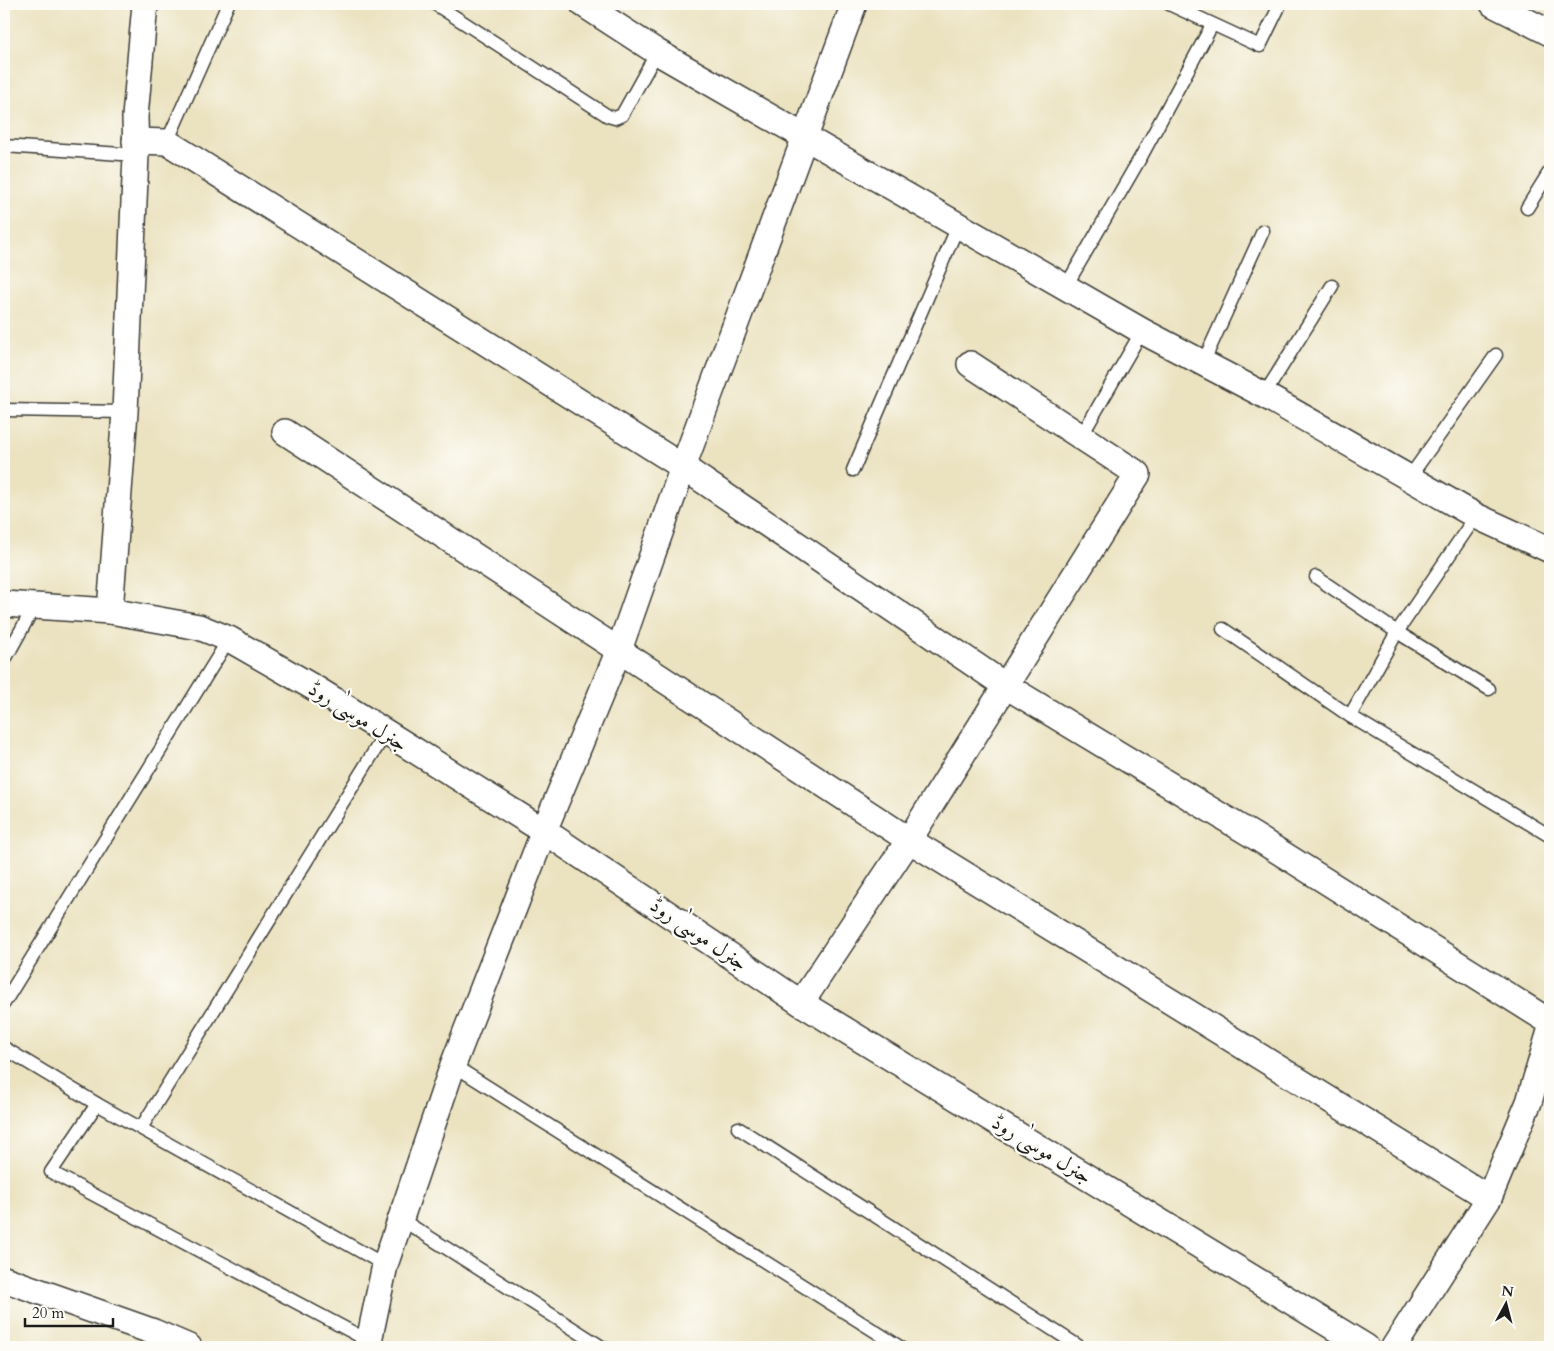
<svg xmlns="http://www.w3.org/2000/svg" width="1554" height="1351" font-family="Cardo,Amiri,serif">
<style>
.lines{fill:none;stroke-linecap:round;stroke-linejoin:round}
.service-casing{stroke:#3b3a35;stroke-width:15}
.minor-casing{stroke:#3b3a35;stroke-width:28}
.service{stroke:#fff;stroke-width:12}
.minor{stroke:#fff;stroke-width:25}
.labels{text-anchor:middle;stroke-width:4.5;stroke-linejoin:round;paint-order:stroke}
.street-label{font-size:21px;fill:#1c1c1c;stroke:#fdfcf7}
</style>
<rect width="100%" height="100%" fill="#fdfcf7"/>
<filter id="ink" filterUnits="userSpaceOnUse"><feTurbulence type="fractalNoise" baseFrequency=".02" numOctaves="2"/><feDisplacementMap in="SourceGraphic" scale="10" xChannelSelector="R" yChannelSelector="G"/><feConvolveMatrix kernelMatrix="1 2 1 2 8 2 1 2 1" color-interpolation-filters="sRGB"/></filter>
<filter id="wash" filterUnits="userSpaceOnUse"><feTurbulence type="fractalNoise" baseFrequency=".0096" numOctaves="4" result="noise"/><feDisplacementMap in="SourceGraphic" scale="20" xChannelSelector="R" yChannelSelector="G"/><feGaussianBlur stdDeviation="1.12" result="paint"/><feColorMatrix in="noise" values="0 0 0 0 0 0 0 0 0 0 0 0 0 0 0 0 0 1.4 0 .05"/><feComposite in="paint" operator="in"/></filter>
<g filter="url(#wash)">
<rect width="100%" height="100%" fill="#ebe2c0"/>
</g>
<g filter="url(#ink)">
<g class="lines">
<g class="service-casing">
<g id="service">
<path d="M435,4L608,116L615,118L622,115L657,52"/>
<path d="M1169,4L1260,46L1278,9"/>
<path d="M167,142L228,4"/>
<path d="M4,146L136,155"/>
<path d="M1527,208L1550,171"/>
<path d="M1066,286L1142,155L1212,25"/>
<path d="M1203,363L1263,231"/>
<path d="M1264,395L1332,286"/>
<path d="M4,410L125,412"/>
<path d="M1082,435L1142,331"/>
<path d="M853,470L958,226"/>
<path d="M1409,478L1496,355"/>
<path d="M1316,577L1397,632L1489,689"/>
<path d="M1223,629L1350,716L1550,836"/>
<path d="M4,661L34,607"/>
<path d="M1350,716L1397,632L1476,516"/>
<path d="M4,1003L229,639"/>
<path d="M4,1048L97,1104L385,1265"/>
<path d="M453,1065L900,1347"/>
<path d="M97,1104L51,1172L369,1341"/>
<path d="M141,1128L385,734"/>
<path d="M738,1128L1080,1347"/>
<path d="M399,1218L602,1347"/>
</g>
</g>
<g class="minor-casing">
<g id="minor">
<path d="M583,4L657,52L1142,331L1264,395L1476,516L1550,550"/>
<path d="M1493,4L1550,33"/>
<path d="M135,141L167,142L683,467L1006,686L1254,836L1550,1022"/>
<path d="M285,432L909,840L1489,1198"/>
<path d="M4,604L110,611L199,627L229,639L318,690L544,831L801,1003L1366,1347"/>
<path d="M110,611L125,412L136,155L135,117L145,4"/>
<path d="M801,1003L909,840L1138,474L970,364"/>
<path d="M4,1279L154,1332L189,1347"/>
<path d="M366,1347L369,1341L385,1265L453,1065L544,831L619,650L683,467L854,4"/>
<path d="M1394,1347L1489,1198L1529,1102L1550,1031"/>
</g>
</g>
<use href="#service" class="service"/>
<use href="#minor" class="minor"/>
</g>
</g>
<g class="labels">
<g class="street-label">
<text transform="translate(358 716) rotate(32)" y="7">جنرل موسیٰ روڈ</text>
<text transform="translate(699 934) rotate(34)" y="7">جنرل موسیٰ روڈ</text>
<text transform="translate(1042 1149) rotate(31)" y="7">جنرل موسیٰ روڈ</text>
</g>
</g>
<rect width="1554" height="1351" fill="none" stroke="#fdfcf7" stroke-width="20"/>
<g transform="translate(1506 1304) rotate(7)" stroke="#fdfcf7" stroke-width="4" paint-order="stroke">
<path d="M0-4L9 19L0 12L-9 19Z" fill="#1c1c1c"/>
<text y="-8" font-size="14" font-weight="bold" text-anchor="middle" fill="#1c1c1c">N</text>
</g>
<path d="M25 1318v8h88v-8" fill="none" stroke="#1c1c1c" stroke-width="2.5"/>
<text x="32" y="1318" font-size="15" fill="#1c1c1c" stroke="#fdfcf7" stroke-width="4" paint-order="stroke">20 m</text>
</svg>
